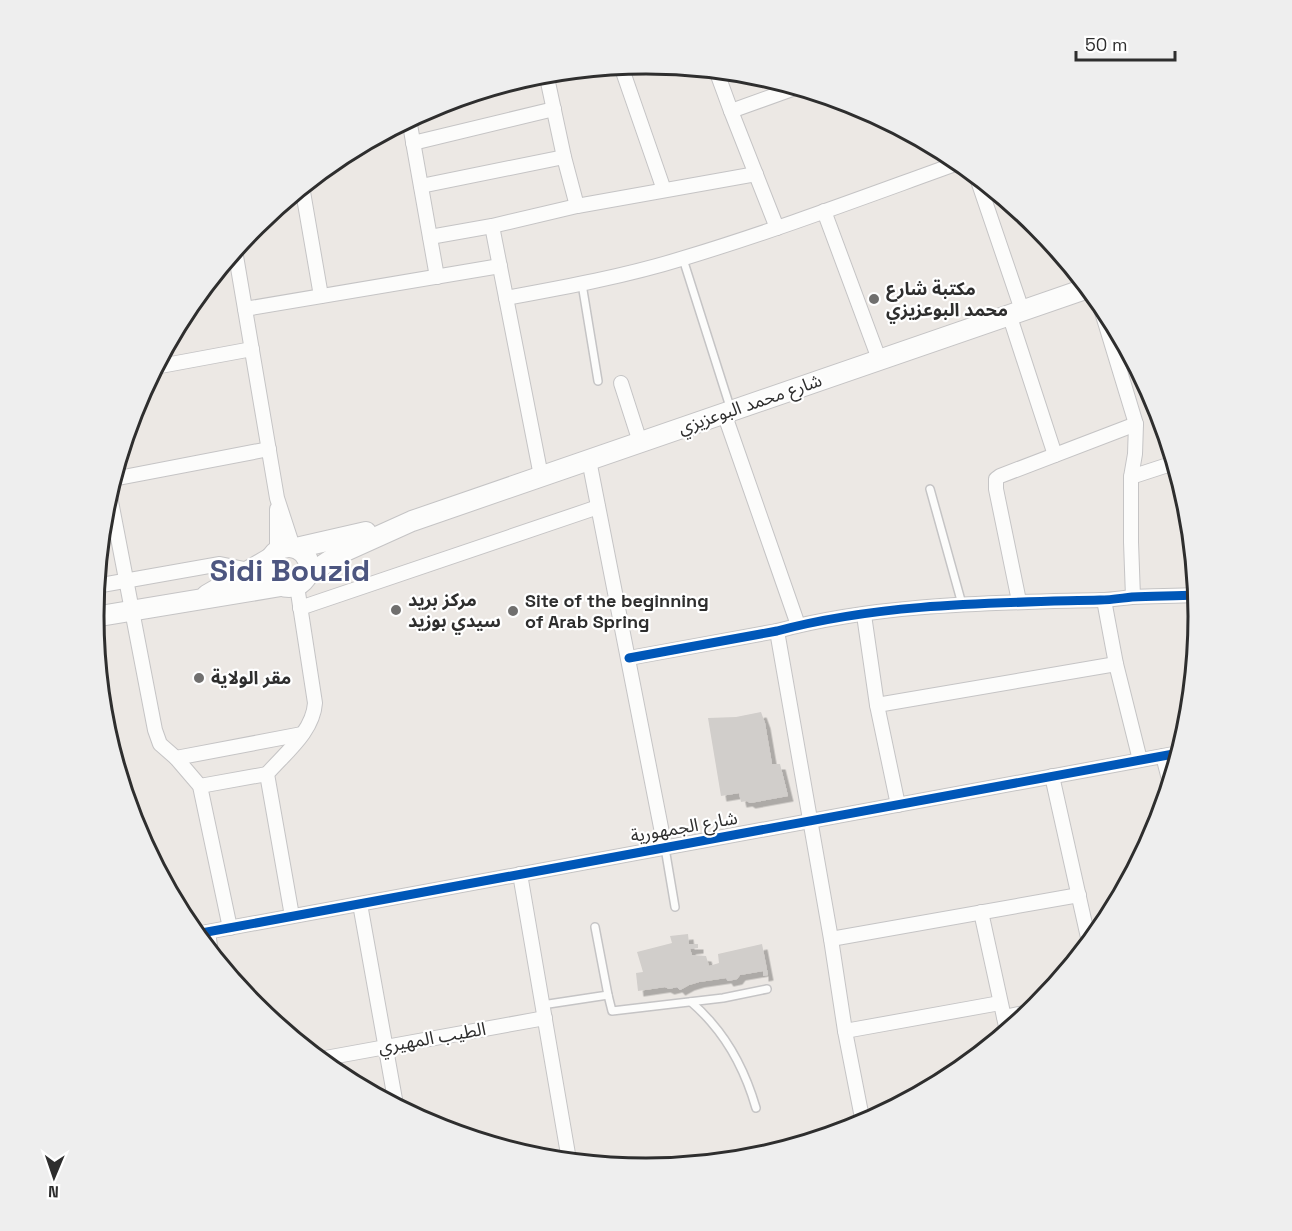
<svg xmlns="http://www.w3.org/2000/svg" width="1292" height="1231" font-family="'Space Grotesk','Noto Sans Arabic',sans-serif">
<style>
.building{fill:#d1cecb;filter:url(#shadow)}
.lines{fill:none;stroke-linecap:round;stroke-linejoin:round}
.lane-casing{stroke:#c5c4c5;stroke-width:10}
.street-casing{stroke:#c5c4c5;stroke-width:16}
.secondary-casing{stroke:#c5c4c5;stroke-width:22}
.lane{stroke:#fcfcfb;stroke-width:7}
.street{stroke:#fcfcfb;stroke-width:14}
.secondary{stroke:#fcfcfb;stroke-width:20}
.cycleway-casing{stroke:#fff;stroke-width:13}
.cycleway{stroke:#0057b8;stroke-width:9}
.poi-dot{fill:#706f6e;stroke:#fff;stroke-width:2}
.labels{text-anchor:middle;stroke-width:4.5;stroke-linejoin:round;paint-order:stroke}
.poi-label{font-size:18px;font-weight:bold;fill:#2e2e2e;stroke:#fff;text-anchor:start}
.street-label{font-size:18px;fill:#2e2e2e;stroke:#fff}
.town-label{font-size:30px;font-weight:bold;fill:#4d5680;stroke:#fff}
.rim{fill:none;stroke:#2e2e2e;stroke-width:3}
</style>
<defs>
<filter id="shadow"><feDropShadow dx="5.5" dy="5.5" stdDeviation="0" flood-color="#0004"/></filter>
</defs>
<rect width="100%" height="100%" fill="#ece8e4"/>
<g class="building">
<path d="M761,712L765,723L772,764H780L788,796L750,803L747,801L741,802L739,793L721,796L708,718L736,717Z"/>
<path d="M688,934L689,944H698V948L690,949L692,955L706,956L709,966L719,963L718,954L762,944L768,975L763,976V971L740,975L737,979L728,981L726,978L699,982L689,985L680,990L677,987L669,989L665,987L638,991L636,973L643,972L637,952L672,943L670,936Z"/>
</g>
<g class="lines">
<g class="lane-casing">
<g id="lane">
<path d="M683,259L731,410"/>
<path d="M582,284L598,381"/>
<path d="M930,489L962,604"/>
<path d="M665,848L675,907"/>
<path d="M595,927L608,995"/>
<path d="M691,1002C698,1008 705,1015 711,1022C732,1046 747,1077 756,1108"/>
<path d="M542,1005L608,995L612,1011L723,998L767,989"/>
</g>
</g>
<g class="street-casing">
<g id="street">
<path d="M621,66L664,190"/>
<path d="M716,70L731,111L777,228"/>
<path d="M546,73L564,157L577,206"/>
<path d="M731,111L798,87"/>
<path d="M409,119L437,277"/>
<path d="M413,143L554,109"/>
<path d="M976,175L1022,310"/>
<path d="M302,186L321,296"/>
<path d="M421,186L564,157"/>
<path d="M824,211L879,359"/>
<path d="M492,226L541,476"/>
<path d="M430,237L492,226L577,206L756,174"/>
<path d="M235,250L277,498L293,547"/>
<path d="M506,298C566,287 626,276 684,258C777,230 869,195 961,162"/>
<path d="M1098,299L1136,424L1135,454L1131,477V542L1133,597"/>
<path d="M245,309L500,266"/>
<path d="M1009,314L1055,455"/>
<path d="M155,367L252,349"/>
<path d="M621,383L640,442"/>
<path d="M724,413L798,625"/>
<path d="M589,460L665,848"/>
<path d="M1131,477L1174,463"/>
<path d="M113,479L269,449"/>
<path d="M109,491L155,730L160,744L176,758L200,786L230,928"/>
<path d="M277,551V509"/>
<path d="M96,586L220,564L249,570"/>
<path d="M1104,600L1116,664L1140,760"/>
<path d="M1019,601L996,489V479L1000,476L1136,424"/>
<path d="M300,608L598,507"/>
<path d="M864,615L877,705L898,805"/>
<path d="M777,631L831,939L845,1031L863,1123"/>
<path d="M629,658L777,631C881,603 993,603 1100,600C1111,600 1122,598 1132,597C1154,596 1175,596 1196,595"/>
<path d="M877,705L1116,664"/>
<path d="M1163,756L1170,783"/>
<path d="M176,758L302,734"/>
<path d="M1052,776L1089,942"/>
<path d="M200,786L267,774"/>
<path d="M520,874L569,1160"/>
<path d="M360,904L396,1105"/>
<path d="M981,912L1007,1031"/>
<path d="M292,916L267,774C285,753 313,732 315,703L297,586"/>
<path d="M208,932L211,953"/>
<path d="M196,934L1179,753"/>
<path d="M831,939L1079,895"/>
<path d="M1004,1017L1029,1012"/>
<path d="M845,1031L1000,1003"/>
<path d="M320,1059L545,1018"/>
</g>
</g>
<g class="secondary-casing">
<g id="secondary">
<circle cx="289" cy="567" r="20"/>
<path d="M296,548L366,532"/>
<path d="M308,575L341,553L412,521L1088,288"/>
<path d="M207,595L269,559"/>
<path d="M94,617L281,586"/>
</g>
</g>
<use href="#lane" class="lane"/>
<use href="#street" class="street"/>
<use href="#secondary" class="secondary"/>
<g class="cycleway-casing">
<g id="cycleway">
<path d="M629,658L777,631C881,603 993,603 1100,600C1111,600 1122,598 1132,597C1154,596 1175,596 1196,595"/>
<path d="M196,934L1179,753"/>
</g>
</g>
<use href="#cycleway" class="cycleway"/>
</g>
<g class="poi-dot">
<circle cx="874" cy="299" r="6"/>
<circle cx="396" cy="610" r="6"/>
<circle cx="513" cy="611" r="6"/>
<circle cx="199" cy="678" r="6"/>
</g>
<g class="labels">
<g class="poi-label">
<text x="886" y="295">مكتبة شارع<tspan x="886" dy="21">محمد البوعزيزي</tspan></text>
<text x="408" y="606">مركز بريد<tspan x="408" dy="21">سيدي بوزيد</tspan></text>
<text x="525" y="607">Site of the beginning<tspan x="525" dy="21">of Arab Spring</tspan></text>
<text x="211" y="684">مقر الولاية</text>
</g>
<g class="street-label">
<text transform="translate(750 404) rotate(-19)" y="6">شارع محمد البوعزيزي</text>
<text transform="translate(684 827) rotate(-10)" y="6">شارع الجمهورية</text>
<text transform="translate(432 1038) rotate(-10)" y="6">الطيب المهيري</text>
</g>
<g class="town-label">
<text x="290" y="581">Sidi Bouzid</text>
</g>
</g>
<path d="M0 0H1292V1231H0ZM104 616a542 542 0 1 1 1084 0a542 542 0 1 1-1084 0Z" fill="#eee" fill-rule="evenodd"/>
<path class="rim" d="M104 616a542 542 0 1 1 1084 0a542 542 0 1 1-1084 0Z"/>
<g transform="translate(54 1177) rotate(182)" stroke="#ffffff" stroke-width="4.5" paint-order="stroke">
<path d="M0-4.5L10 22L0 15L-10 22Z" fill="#2e2e2e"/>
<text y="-9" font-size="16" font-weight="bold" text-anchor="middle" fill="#2e2e2e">N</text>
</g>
<path d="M1076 51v9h99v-9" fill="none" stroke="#2e2e2e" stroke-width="3"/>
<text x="1085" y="51" font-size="18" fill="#2e2e2e" stroke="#ffffff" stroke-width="4.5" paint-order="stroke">50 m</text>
</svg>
